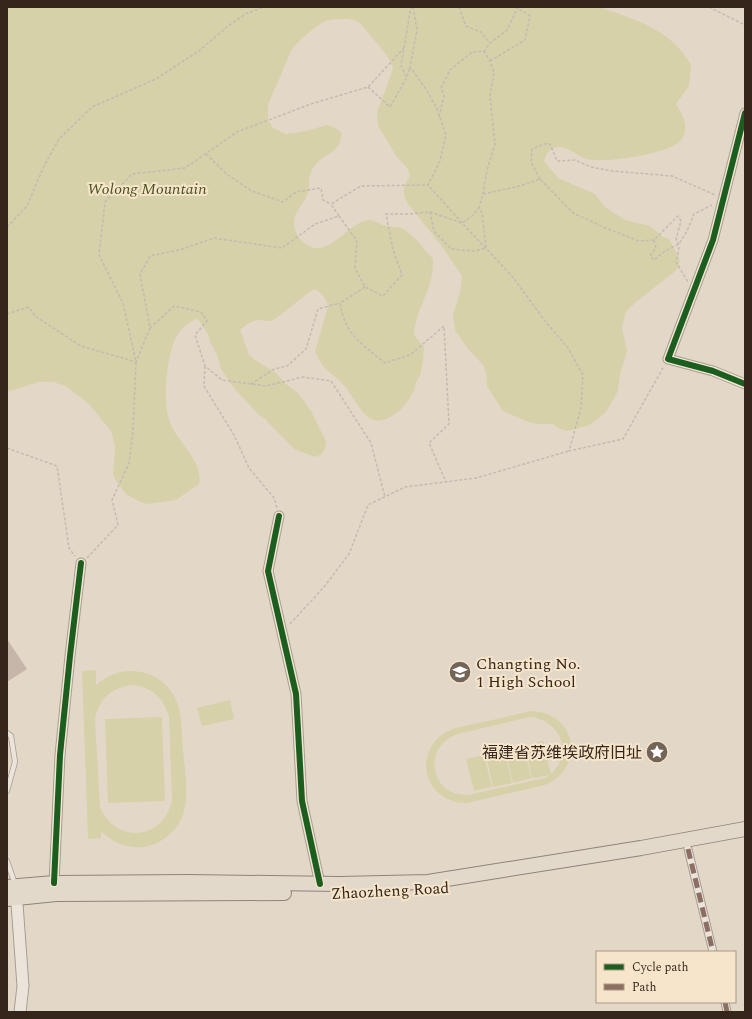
<svg xmlns="http://www.w3.org/2000/svg" width="752" height="1019" font-family="Spectral,'Noto Sans SC',serif">
<style>
.green{fill:#d6d1a9;fill-rule:evenodd}
.building{fill:#c6b5a9}
.lines{fill:none;stroke-linecap:round;stroke-linejoin:round}
.service-casing{stroke:#a79d92;stroke-width:6}
.pedestrian-casing{stroke:#a79d92;stroke-width:9}
.minor-casing{stroke:#a79d92;stroke-width:11}
.tertiary-casing{stroke:#a79d92;stroke-width:13}
.primary-casing{stroke:#8d8378;stroke-width:16}
.path{stroke:#c3bab1;stroke-width:1.5;stroke-dasharray:3 2;stroke-linecap:butt}
.service{stroke:#ebe4da;stroke-width:4.5}
.pedestrian{stroke:#ebe4da;stroke-width:7}
.minor{stroke:#ebe4da;stroke-width:9}
.tertiary{stroke:#ebe4da;stroke-width:11}
.primary{stroke:#e3d9cb;stroke-width:14}
.quiet{stroke:#8d6e63;stroke-width:5;stroke-dasharray:10 5;stroke-linecap:butt}
.cycleway-casing{stroke:#f6e5cb;stroke-width:8}
.cycleway{stroke:#1b5e20;stroke-width:6}
.labels{text-anchor:middle;stroke-width:4;stroke-linejoin:round;paint-order:stroke}
.park-label{font-size:16px;font-style:italic;fill:#4a5220;stroke:#f6e5cb}
.poi-label{font-size:16px;fill:#35251a;stroke:#f6e5cb;text-anchor:start}
.street-label{font-size:16px;fill:#35251a;stroke:#f6e5cb}
</style>
<rect width="100%" height="100%" fill="#e3d8c8"/>
<g class="green">
<path d="M7,7H218L222,8L226,7H599C636,20 671,29 691,65L689,86L676,104C683,116 691,129 680,141C669,154 601,164 586,159C576,156 569,146 558,147C549,148 546,154 544,161L558,178L595,194L605,207L625,220L650,226L662,236L669,239L680,260L678,268L673,273L637,301L626,312L622,328L627,351L620,374L618,391L606,412L590,425L567,431L560,429L553,424H537L528,422L503,411L487,386L486,372L483,365L468,349L455,330L453,314L460,293L462,276L441,245L408,204C401,191 403,188 410,176L408,169L397,157L378,126L377,112L393,69C390,58 382,49 375,41C369,35 363,24 356,21C351,18 334,19 329,20C318,23 297,42 291,51L268,105V120L273,128L286,134L295,133L310,130L326,125L334,127L341,132C343,154 322,153 313,168C308,176 310,184 308,192C306,201 298,208 295,216C291,231 301,245 315,248C333,251 354,218 371,220C376,221 381,225 386,226C390,227 396,226 401,228C414,234 423,248 433,259C433,265 433,270 432,275C428,296 415,313 414,335L424,347C423,355 423,364 421,372C421,375 419,377 417,380C415,384 415,390 412,394C406,407 387,426 371,419C362,415 351,393 343,384C338,378 332,375 327,370C322,366 318,358 315,352L328,306C326,298 322,294 315,289C300,297 289,310 275,319C269,323 265,320 259,320C252,320 245,326 240,330L249,355L255,360L275,372L286,384L298,393L311,411L326,441L325,448L322,454L315,457L294,449L264,418L258,414L233,387L221,369L217,355L210,342L208,334L197,318C189,323 181,328 177,336C166,354 162,406 171,425C179,443 204,463 199,484L176,500L146,504L140,502L126,494L117,482L113,475L115,446L111,431L88,403L67,387L54,382H39L7,392Z"/>
<path d="M96,670V685C120,663 158,667 174,696C183,711 181,732 183,749C185,777 194,812 171,833C164,840 155,845 145,847C128,849 113,843 101,831V838L88,839L82,671ZM132,685C152,687 164,698 169,717L172,800C164,840 116,845 100,807L95,720C98,700 112,687 132,685Z"/>
<path d="M230,700L234,719L202,726L197,708Z"/>
<path d="M532,711C577,713 586,768 545,785L467,803C419,803 411,742 456,728ZM532,717C561,722 573,753 551,774L543,741L525,746L532,778L550,775L545,778L468,795C455,795 444,791 438,779C430,763 436,745 451,737C458,733 467,732 475,730C492,726 509,722 526,718Z"/>
<path d="M162,717L165,801L108,803L105,719Z"/>
<path d="M524,746L531,778L513,783L505,750Z"/>
<path d="M504,750L512,783L493,787L486,755Z"/>
<path d="M484,755L492,787L474,791L466,759Z"/>
</g>
<path class="building" d="M7,639L27,669L7,682Z"/>
<g class="lines">
<g class="service-casing">
<g id="service">
<path d="M7,733L11,736L15,762L7,791"/>
<path d="M7,861L15,884"/>
</g>
</g>
<g class="pedestrian-casing">
<g id="pedestrian">
<path d="M688,849L713,952"/>
<path d="M725,1002L727,1012"/>
</g>
</g>
<g class="minor-casing">
<g id="minor">
<path d="M745,113L713,240L668,359L713,371L745,384"/>
<path d="M279,516L268,571L296,694L302,801L320,884"/>
<path d="M54,883L60,755L70,656L81,563"/>
</g>
</g>
<g class="tertiary-casing">
<path id="tertiary" d="M16,890L23,986L20,1012"/>
</g>
<g class="primary-casing">
<g id="primary">
<path d="M7,887L54,883L188,882L339,884L428,882L641,848L745,829"/>
<path d="M7,899L56,894L284,893"/>
</g>
</g>
<g class="path">
<path d="M413,7L417,30L410,67L426,89L437,109L446,135L440,161L428,185L462,223L512,276L545,321L568,348L583,375L581,408L569,451L623,439L664,366"/>
<path d="M459,7L466,26L481,32L490,43"/>
<path d="M709,7L745,25"/>
<path d="M490,61L525,40L530,16L517,8"/>
<path d="M406,77L401,65L411,7"/>
<path d="M368,87L390,107L407,77L410,67"/>
<path d="M439,117L444,96L441,88L450,70L472,52L484,51L490,43L507,30L518,7"/>
<path d="M206,154L228,175L252,191L283,202L296,192L321,188L323,200L331,204"/>
<path d="M540,179L531,162L532,149L544,144H550L557,161L575,160L591,167L612,171L672,176L715,195"/>
<path d="M483,194L520,186L540,179L573,213L608,229L639,241L654,240L678,216L681,221L676,239C681,247 678,253 676,262L688,282"/>
<path d="M430,212L434,231L451,249L475,251L486,248L482,213L479,208L483,194L487,170L495,144L490,96L494,73L490,61L484,51"/>
<path d="M339,216L357,241L355,268L365,287L383,296L402,275L393,250L386,214H407L430,212L462,223L472,216L479,208"/>
<path d="M7,227L27,206L44,166L59,139L92,107L156,79L200,50L228,26L247,13L264,7"/>
<path d="M654,240L656,248L650,256L654,260L665,251L679,244L687,231L694,214L712,205"/>
<path d="M365,287L340,303C345,335 362,344 385,363L410,355L444,326L449,424L429,443L446,482"/>
<path d="M7,314L29,307L35,316L81,346L136,362L150,328L140,274L150,256L183,249L214,238L282,248L315,224L339,216L331,204L361,186L428,185"/>
<path d="M150,328L174,306L201,312L207,321L195,335L205,366L222,380L266,386L303,377L331,381L371,443L385,497"/>
<path d="M205,366L204,386L234,435L249,468L274,498L277,508"/>
<path d="M251,384L274,369L287,366L306,349L318,309L340,303"/>
<path d="M7,448L57,466L69,548L75,556"/>
<path d="M87,558L118,525L112,500L129,463L133,431L136,362L123,303L99,255L105,202L132,174L185,168L237,132L311,104L368,87L404,48"/>
<path d="M290,624L324,587L349,554L368,505L405,487L476,478L569,451"/>
</g>
<use href="#service" class="service"/>
<use href="#pedestrian" class="pedestrian"/>
<use href="#minor" class="minor"/>
<use href="#tertiary" class="tertiary"/>
<use href="#primary" class="primary"/>
<g class="quiet">
<path d="M688,849L713,952"/>
<path d="M725,1002L727,1012"/>
</g>
<g class="cycleway-casing">
<g id="cycleway">
<path d="M745,113L713,240L668,359L713,371L745,384"/>
<path d="M279,516L268,571L296,694L302,801L320,884"/>
<path d="M54,883L60,755L70,656L81,563"/>
</g>
</g>
<use href="#cycleway" class="cycleway"/>
</g>
<defs>
<g id="school-disc" transform="scale(1.15)"><circle r="9.5" fill="#726457" stroke="#f6e5cb"/><path d="M0-5L7-2L0 1L-7-2ZM-4 1L0 2.5L4 1V4Q0 6-4 4Z" fill="#fff"/></g>
<g id="sight-disc" transform="scale(1.15)"><circle r="9.5" fill="#726457" stroke="#f6e5cb"/><path d="M0-6L1.8-2.2L6-1.7L2.9 1.2L3.7 5.4L0 3.3L-3.7 5.4L-2.9 1.2L-6-1.7L-1.8-2.2Z" fill="#fff"/></g>
</defs>
<g fill-rule="evenodd">
<use href="#school-disc" x="460" y="672"/>
<use href="#sight-disc" x="657" y="752"/>
</g>
<g class="labels">
<g class="park-label">
<text x="147" y="194">Wolong Mountain</text>
</g>
<g class="poi-label">
<text x="476" y="669">Changting No.<tspan x="476" dy="18">1 High School</tspan></text>
<text x="642" y="758" text-anchor="end">福建省苏维埃政府旧址</text>
</g>
<g class="street-label">
<text transform="translate(390 890) rotate(-3)" y="6">Zhaozheng Road</text>
</g>
</g>
<rect width="752" height="1019" fill="none" stroke="#35251a" stroke-width="16"/>
<rect x="596" y="951" width="140" height="52" fill="#f6e5cb" stroke="#a99884"/>
<rect x="604" y="964" width="20" height="6" fill="#1b5e20" stroke="#a99884"/>
<text x="632" y="971" font-size="12" fill="#35251a">Cycle path</text>
<rect x="604" y="984" width="20" height="6" fill="#8d6e63" stroke="#a99884"/>
<text x="632" y="991" font-size="12" fill="#35251a">Path</text>
</svg>
